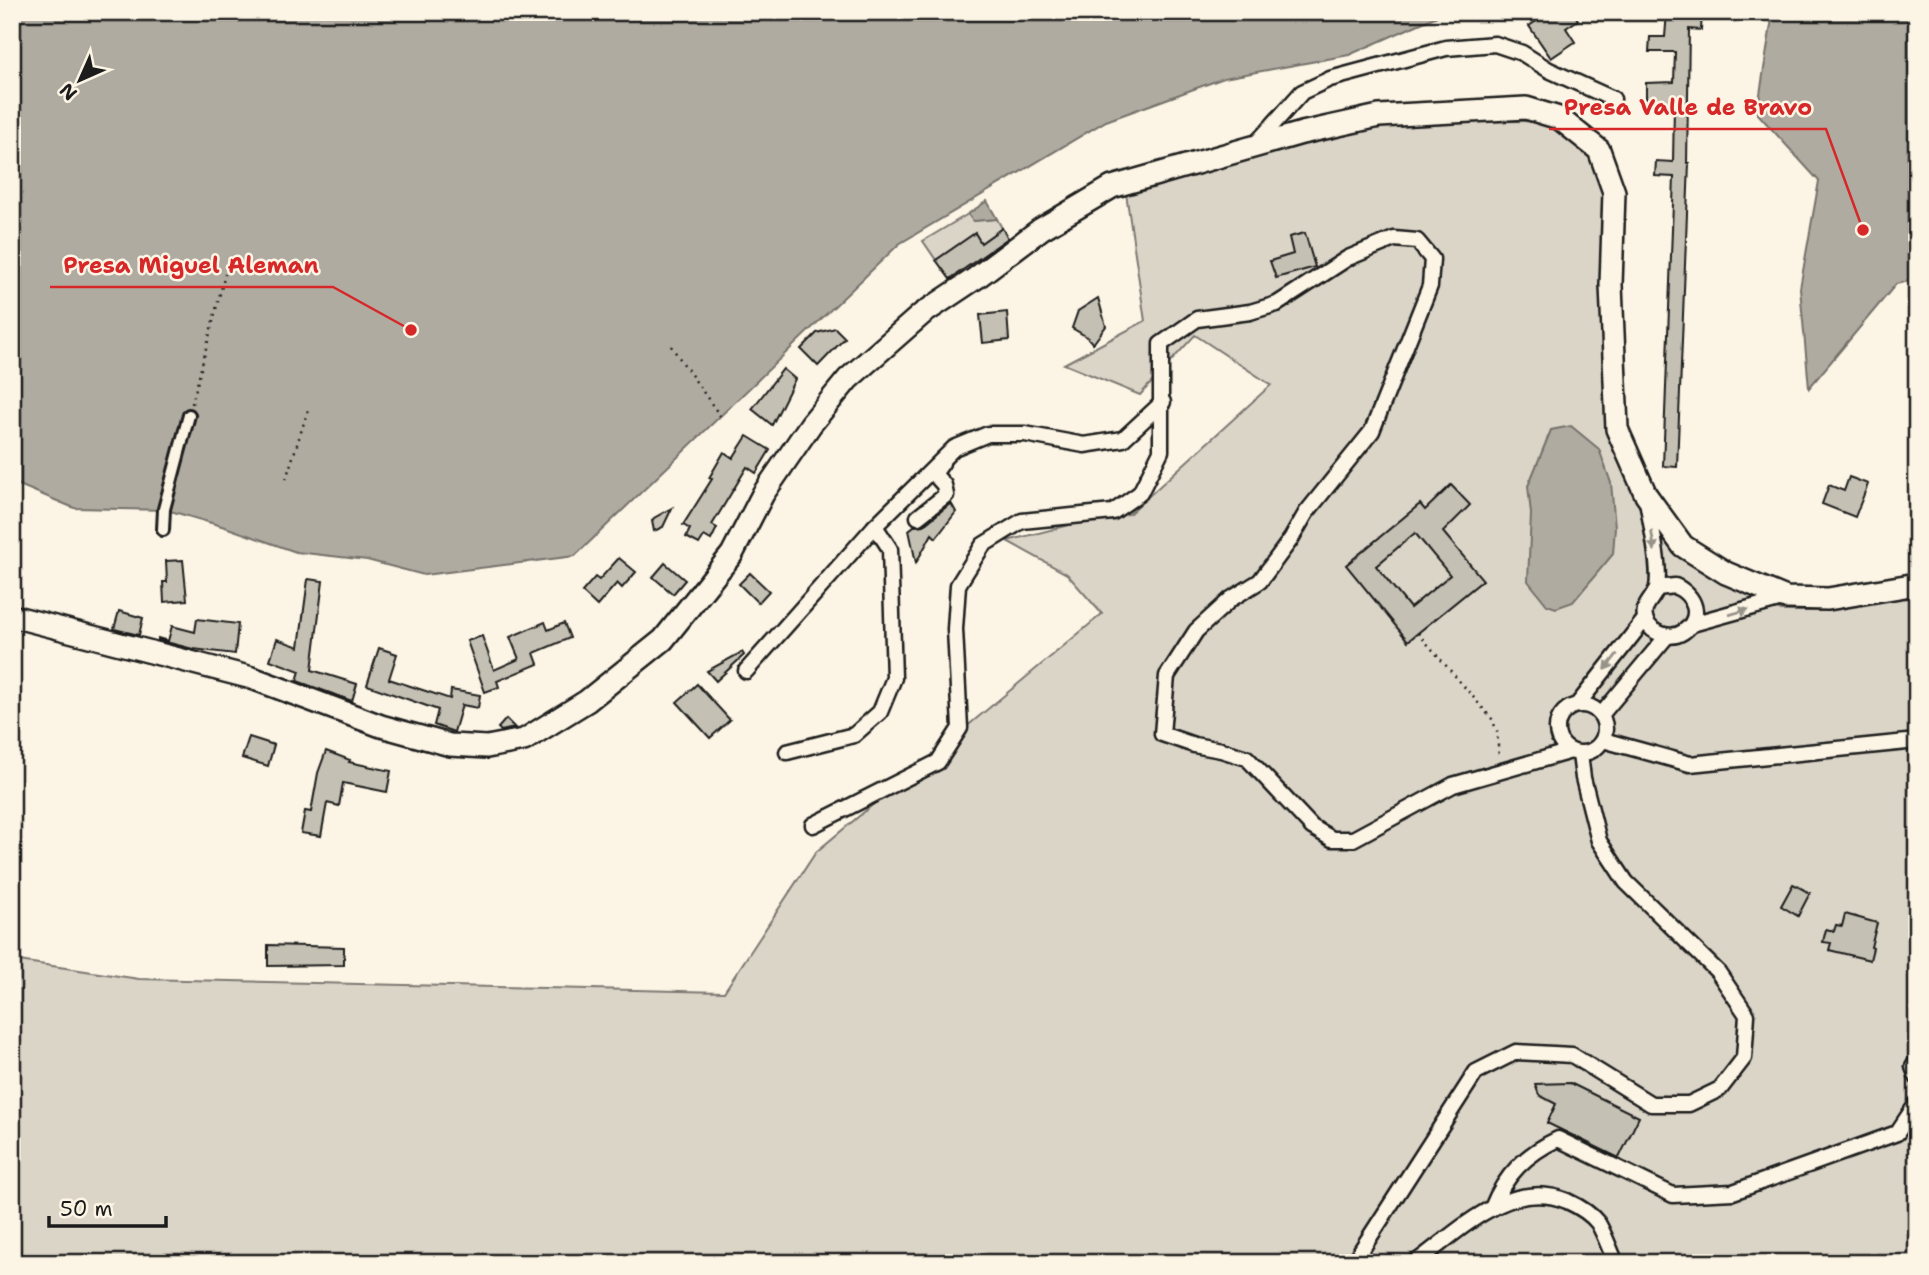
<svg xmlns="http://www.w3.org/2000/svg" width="1929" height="1275" font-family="'Shantell Sans',sans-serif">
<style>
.green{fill:#dbd5c8;stroke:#7c7872;stroke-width:2}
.water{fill:#b0aba1;stroke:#75726c;stroke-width:2}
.building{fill:#c4c0b3;stroke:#1c1c1c;stroke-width:2;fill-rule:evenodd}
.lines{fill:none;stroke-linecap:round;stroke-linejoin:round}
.pedestrian-casing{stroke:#1c1c1c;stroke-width:16}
.minor-casing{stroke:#1c1c1c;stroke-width:19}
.secondary-casing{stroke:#1c1c1c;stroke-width:26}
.path{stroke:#1c1c1c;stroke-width:2.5;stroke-dasharray:2 5;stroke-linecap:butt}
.pedestrian{stroke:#fcf5e5;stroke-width:10}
.minor{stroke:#fcf5e5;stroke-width:14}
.secondary{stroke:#fcf5e5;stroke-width:21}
.oneway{fill:#97938b}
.leader{fill:none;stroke:#d62828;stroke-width:2.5}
.callout-dot{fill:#d62828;stroke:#fcf5e5;stroke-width:2.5}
.callout-label{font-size:23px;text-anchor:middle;font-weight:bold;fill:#d62828;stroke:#fcf5e5;stroke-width:5;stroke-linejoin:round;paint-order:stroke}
</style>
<rect width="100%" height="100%" fill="#fcf5e5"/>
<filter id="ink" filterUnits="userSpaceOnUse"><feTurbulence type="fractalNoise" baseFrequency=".0143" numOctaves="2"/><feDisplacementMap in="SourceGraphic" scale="14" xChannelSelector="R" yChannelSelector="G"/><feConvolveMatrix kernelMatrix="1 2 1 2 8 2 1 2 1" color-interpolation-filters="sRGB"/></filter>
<g filter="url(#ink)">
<g class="green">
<path d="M1551,121L1591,156L1605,189L1610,431L1722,581L1781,611H1823L1917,595V1263H12V960L139,979L724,992L816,852L1102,614L1067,574L1007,541L1105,516L1129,514L1271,385L1195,335L1140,395L1064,364L1145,321L1126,193L1383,122Z"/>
<path d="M968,214L973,221L997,219L1002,228L981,243L975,234L936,260L923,241Z"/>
</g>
<g class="water">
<path d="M12,12H1446L1349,55L1224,78L1106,121L899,244L575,556L424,575L367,560L296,552L225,527L167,510L74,508L12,482Z"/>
<path d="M1773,12H1917V279L1896,284L1809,388L1800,288L1819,181L1757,113Z"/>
<path d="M987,201L997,219L973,221L968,214Z"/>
<path d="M1571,426L1599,449L1611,483L1615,527L1613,554L1573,602L1556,608L1547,605L1528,581L1531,514L1528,486L1551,430Z"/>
</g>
<g class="building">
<path d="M1537,12H1573L1578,20L1566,28L1575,42L1551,58L1529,26L1541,18Z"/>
<path d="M1667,12H1702L1701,30L1689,29L1687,163H1689L1677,467L1663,466L1674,177L1655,176L1656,161L1673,162L1674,105L1646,106V83L1674,82L1675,52H1649L1650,37H1665Z"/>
<path d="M1002,228L1008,238L950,279L936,260L975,233L981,243Z"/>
<path d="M1305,233L1315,267L1276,278L1270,261L1293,254L1289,237Z"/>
<path d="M1098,298L1106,326L1093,344L1087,337L1072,328L1078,311Z"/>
<path d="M1007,312L1009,340L983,343L980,315Z"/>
<path d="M835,328L845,338L818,366L801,349L817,333Z"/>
<path d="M783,369L795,379L772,425L752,409Z"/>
<path d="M747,436L770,450L756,473L747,467L712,525L717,528L711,540L704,536L699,544L686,537L690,529L683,525L712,479L709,478L724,452L733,458Z"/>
<path d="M1849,477L1868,484L1855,517L1822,504L1829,485L1844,491Z"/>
<path d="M1451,485L1470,505L1443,532L1483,580L1408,641L1346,565L1420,504L1425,510ZM1415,533L1450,575L1410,608L1376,566Z"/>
<path d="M951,503L956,512L936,538L932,534L916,563L909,530L914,526L924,525Z"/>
<path d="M672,508L663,527L654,531L652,521L654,518Z"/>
<path d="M619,558L636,572L622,588L617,583L597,606L582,592L595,577L599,580Z"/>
<path d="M183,560L187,600L164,602L163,582H167L166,561Z"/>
<path d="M665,563L685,580L673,594L653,577Z"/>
<path d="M750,573L769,591L758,603L739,584Z"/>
<path d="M308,579L323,581L312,670L357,684L352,701L297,681L300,671L270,660L277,639L299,647Z"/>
<path d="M119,611L143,618L139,635L114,629Z"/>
<path d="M197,619L238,624L235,654L193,649L158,640V638L168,641L172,626L195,632Z"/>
<path d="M545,622L548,630L564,623L570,638L534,653L538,664L497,681L499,687L485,692L467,641L482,636L494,670L519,659L510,637Z"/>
<path d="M379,648L397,654L389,679L450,699L451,690L480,695L478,708L462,705L454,732L434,725L438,710L367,685Z"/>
<path d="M742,652L744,655L716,681L707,671Z"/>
<path d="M697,684L730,720L710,738L677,702Z"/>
<path d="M506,719L515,728L501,731L498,728Z"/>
<path d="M249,737L274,745L268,766L242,758Z"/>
<path d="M326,751L350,760L349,762L391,771L387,792L343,783L339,806L327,803L321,836L301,833L305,811L311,812L318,773Z"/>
<path d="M1793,884L1810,893L1798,916L1781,906Z"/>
<path d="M1845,914L1877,923L1871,947L1873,948L1870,960L1829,950L1831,943L1823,942L1826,929L1834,931L1836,925L1842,926Z"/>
<path d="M268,945L344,947V965L268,966Z"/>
<path d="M1570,1083L1639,1117L1619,1158L1547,1123L1556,1104L1539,1095L1535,1084Z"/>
</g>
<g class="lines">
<g class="pedestrian-casing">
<path id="pedestrian" d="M163,530L164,509L189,415"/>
</g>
<g class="minor-casing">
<g id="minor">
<path d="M1252,148L1302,92L1330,79L1446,48L1495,44L1522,53L1549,70L1613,99"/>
<path d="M1647,500C1650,521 1661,567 1657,587C1654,600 1640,605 1646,621C1652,634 1671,640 1683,632C1704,618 1695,595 1675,586L1657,588"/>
<path d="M918,517L946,495L944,485L934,474L942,463"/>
<path d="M1692,624L1786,598"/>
<path d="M746,671L875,526L954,448L988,434H1025L1084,445L1123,439L1163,402"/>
<path d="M1578,704L1645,619"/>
<circle cx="1581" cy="729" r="24"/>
<path d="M1601,715L1667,636"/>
<path d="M1603,740L1690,764L1917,741"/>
<path d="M787,752L854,735L880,712L894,678L890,549L875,526"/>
<path d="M813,825L938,762L960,728L955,629L958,585L983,545L1022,521L1113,512L1140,493L1161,451V344L1197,319L1250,312L1277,304L1348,258L1394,239L1417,241L1432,259L1430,286L1372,431L1306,513L1291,539L1260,581L1231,599L1196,631L1167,676L1162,734L1194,745L1221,750L1247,758L1312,827L1332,839H1353L1453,785L1571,751"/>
<path d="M1917,1061L1913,1067L1917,1077"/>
<path d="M1492,1208C1505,1175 1526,1154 1558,1139L1673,1195L1733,1192L1897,1133L1917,1103"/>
<path d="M1353,1263L1476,1072L1516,1052L1572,1055L1651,1104H1689L1720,1089L1744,1058L1747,1015L1718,972L1626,882L1599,841L1583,778L1580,754"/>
<path d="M1415,1263C1458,1232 1510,1177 1567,1201C1578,1206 1591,1214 1598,1223C1605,1235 1610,1250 1616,1263"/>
</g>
</g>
<g class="secondary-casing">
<path id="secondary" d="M12,616L252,678L381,726L450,745L487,747L524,740L587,701L663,640L732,554L763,494L811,424L848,379L922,314L976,278L1041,229L1112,187L1302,133L1379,116L1526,108L1559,118L1599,150L1614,192L1611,285L1617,429L1646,495L1683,546L1726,573L1786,598L1828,599L1917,584"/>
</g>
<g class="path">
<path d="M671,346L720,416"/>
<path d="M192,404L225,274"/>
<path d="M286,479L309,407"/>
<path d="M1418,633L1492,719L1497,731L1499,758"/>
</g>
<use href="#pedestrian" class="pedestrian"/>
<use href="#minor" class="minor"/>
<use href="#secondary" class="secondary"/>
</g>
<defs><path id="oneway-solid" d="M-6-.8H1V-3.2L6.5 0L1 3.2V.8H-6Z" transform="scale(1.75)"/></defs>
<g class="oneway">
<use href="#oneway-solid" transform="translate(1653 541) rotate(81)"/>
<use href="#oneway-solid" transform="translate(1739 612) rotate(-16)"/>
<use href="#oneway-solid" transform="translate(1611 662) rotate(128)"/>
</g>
</g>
<path class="leader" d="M1863 230L1826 129H1549M411 330L333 287H50"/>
<g class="callout-dot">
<circle cx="1863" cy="230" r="7"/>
<circle cx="411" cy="330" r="7"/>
</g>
<g class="callout-label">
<text x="1688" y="115">Presa Valle de Bravo</text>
<text x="191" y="273">Presa Miguel Aleman</text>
</g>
<rect width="1929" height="1275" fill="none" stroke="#fcf5e5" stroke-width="42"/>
<rect x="21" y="21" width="1887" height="1233" fill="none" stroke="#1c1c1c" stroke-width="2.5" filter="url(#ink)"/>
<g transform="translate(80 80) rotate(225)" stroke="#fcf5e5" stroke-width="5" paint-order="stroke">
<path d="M0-5L12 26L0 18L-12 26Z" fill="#1c1c1c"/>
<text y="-10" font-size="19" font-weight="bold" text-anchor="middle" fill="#1c1c1c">N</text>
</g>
<path d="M49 1216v10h117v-10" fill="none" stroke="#1c1c1c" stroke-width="3.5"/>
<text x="60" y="1216" font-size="21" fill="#1c1c1c" stroke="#fcf5e5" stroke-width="5" paint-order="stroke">50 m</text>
</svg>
